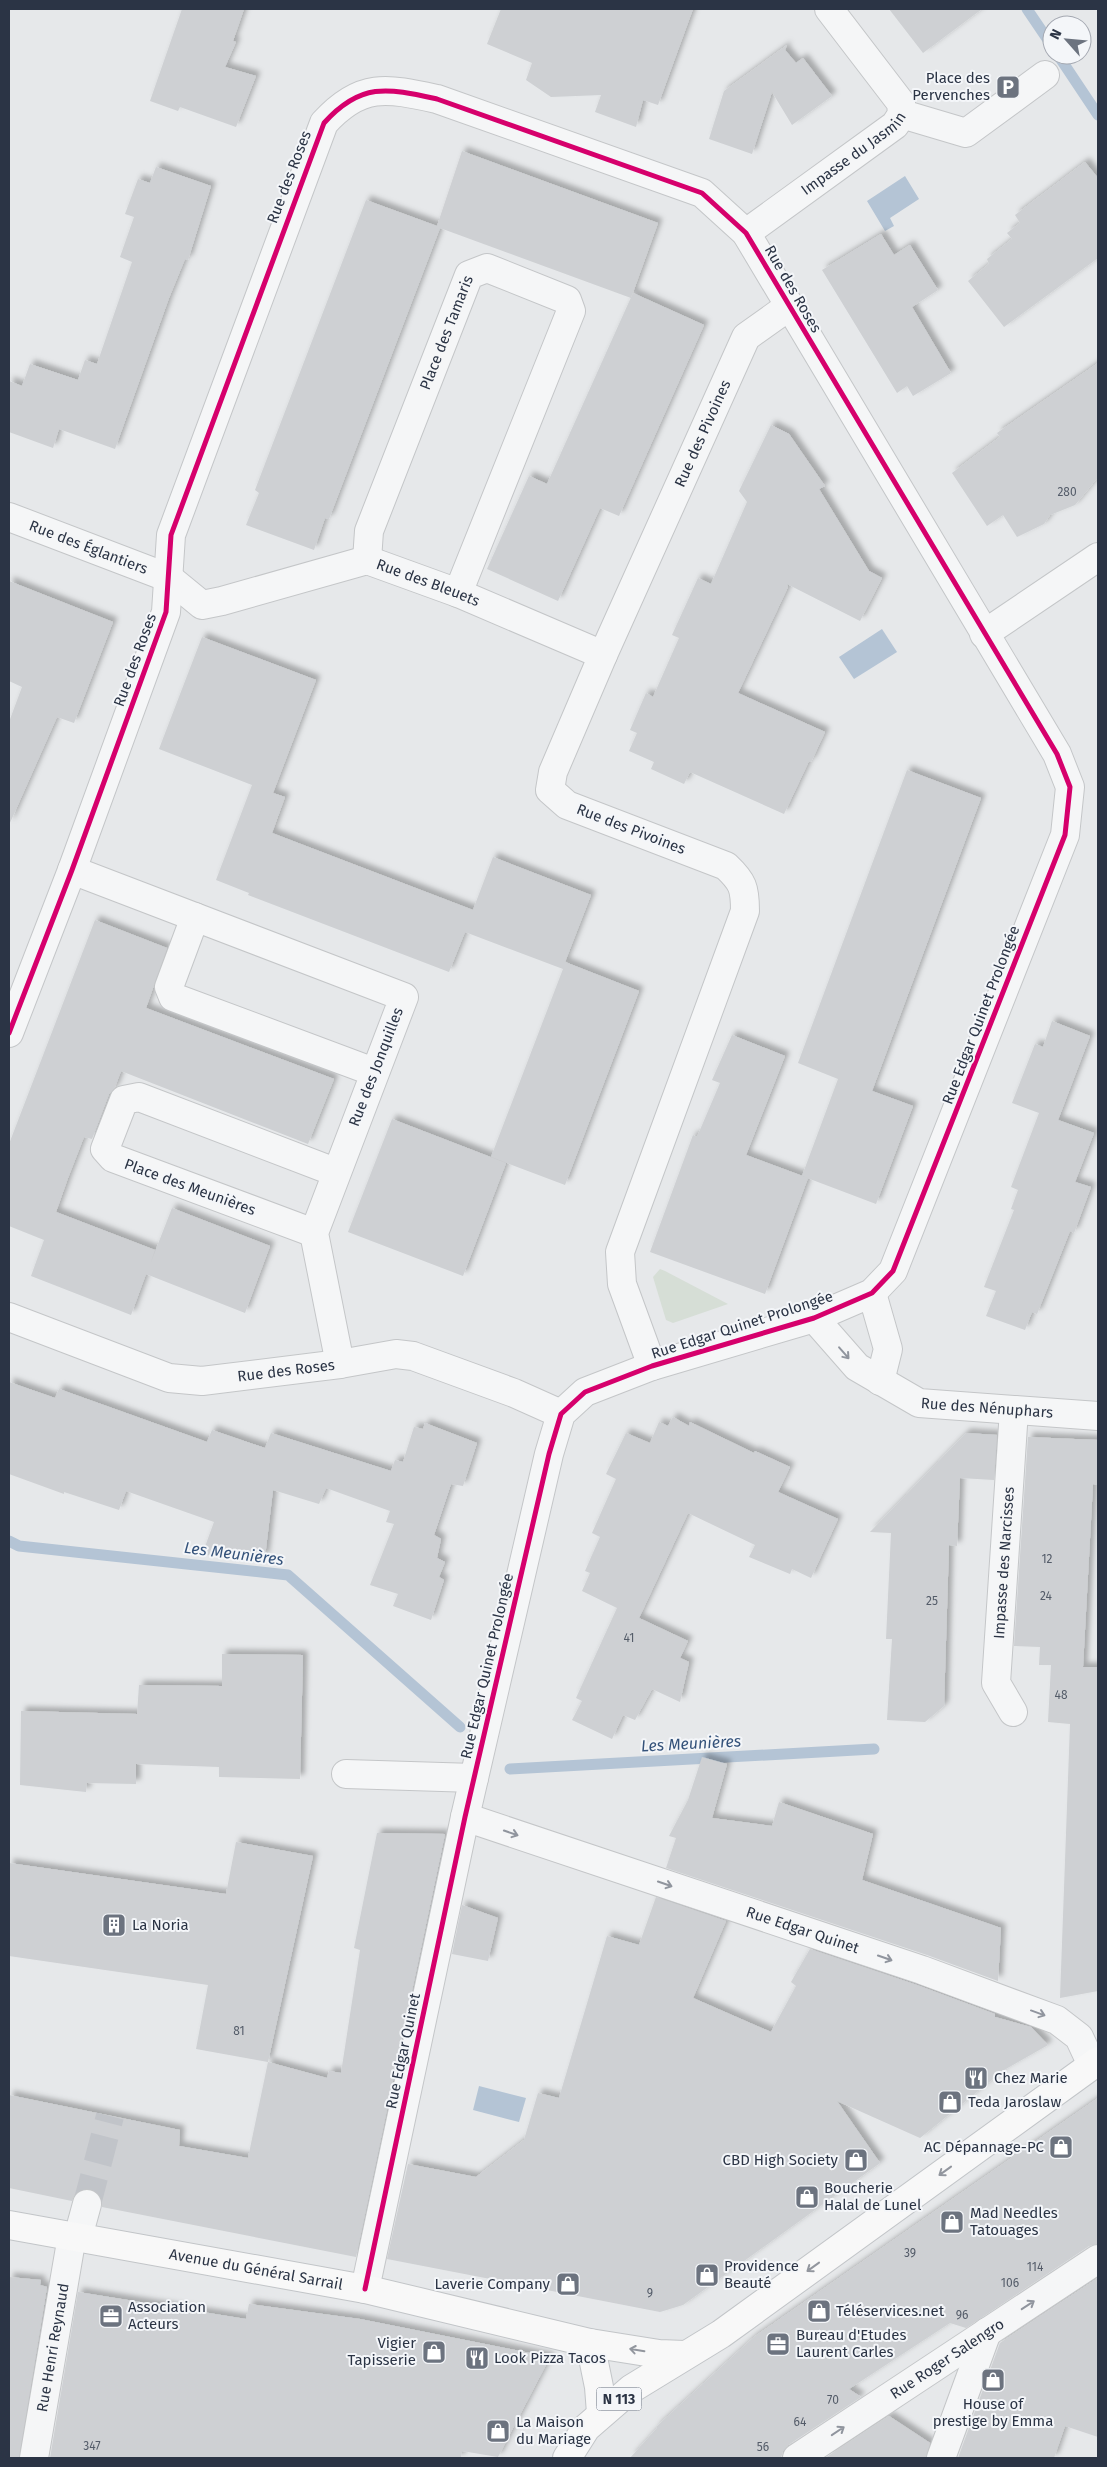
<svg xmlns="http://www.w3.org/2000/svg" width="1107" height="2467" font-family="'Fira Sans',sans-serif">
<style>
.green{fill:#d6ded6}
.water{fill:#b4c4d5}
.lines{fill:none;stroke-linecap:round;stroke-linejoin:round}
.stream{stroke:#b4c4d5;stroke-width:11}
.building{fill:#ced0d3;filter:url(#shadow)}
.minor-tunnel{stroke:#c1c4c9;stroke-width:28;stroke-dasharray:28 14;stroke-linecap:butt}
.minor-casing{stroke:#c4c6c8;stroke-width:30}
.major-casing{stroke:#c2c5c8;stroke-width:30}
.minor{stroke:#f5f6f7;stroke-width:28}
.major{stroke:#f8f8f8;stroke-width:28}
.cycleway-casing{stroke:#f4f6f9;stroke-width:8}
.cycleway{stroke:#d6006c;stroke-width:5}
.oneway{stroke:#90959e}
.oneway2{stroke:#92969e}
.labels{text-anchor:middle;stroke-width:4;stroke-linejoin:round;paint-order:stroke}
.number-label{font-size:12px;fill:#545c69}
.shield{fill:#f4f6f9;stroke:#676e7b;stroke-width:1}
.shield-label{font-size:14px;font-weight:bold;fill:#2b3445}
.poi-label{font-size:15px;fill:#2b3445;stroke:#f4f6f9;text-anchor:start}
.street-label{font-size:15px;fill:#2b3445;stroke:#f4f6f9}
.water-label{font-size:16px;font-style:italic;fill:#34527a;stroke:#f4f6f9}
</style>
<defs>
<filter id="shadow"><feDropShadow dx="4.5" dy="-4.5" stdDeviation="2.5" flood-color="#0004"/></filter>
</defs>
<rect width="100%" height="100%" fill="#e6e8ea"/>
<path class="green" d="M660,1269L665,1271L728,1304L673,1323L666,1320L653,1277Z"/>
<g class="water">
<path d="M905,176L919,199L890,218L894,226L885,231L867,201Z"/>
<path d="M882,629L897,652L854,679L839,657Z"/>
<path d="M479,2086L526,2098L519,2122L473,2110Z"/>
</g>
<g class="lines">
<g class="stream">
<path d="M1027,9L1052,46"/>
<path d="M1058,55L1098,115"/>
<path d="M9,1541L19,1546L288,1575L460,1727"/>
<path d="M510,1769L874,1749"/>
</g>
</g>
<g class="building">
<path d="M182,9H244L233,41L236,42L225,67L256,76L236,127L180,107L178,111L150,101Z"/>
<path d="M501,9H693L658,105L643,100L636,127L595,112L601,95L551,97L526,80L532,63L487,44Z"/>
<path d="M889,9H982L923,53Z"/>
<path d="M787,45L785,50L796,63L803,58L832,96L792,125L772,92L752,154L709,139L724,91Z"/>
<path d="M462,151L658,223L631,298L440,228L329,519L325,518L314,550L246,525L259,493L255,490L366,200L437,226Z"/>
<path d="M1085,162L1098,178V258L1004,327L968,281L989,264L987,259L1012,239L1007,233L1020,223L1015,215Z"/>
<path d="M156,167L211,186L188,260L185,259L169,298L115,449L59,429L53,448L9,432V381L22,386L30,364L78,380L85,360L97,364L132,262L120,257L134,217L125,214L138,179L150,183Z"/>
<path d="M881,234L894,255L910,245L938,290L912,307L951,373L913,396L907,386L897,393L822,270Z"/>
<path d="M633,293L704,325L619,516L600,508L558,601L487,569L529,476L547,484Z"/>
<path d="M1098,363V477L1075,505L1050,515L1044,524L1017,537L1003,515L987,526L952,473L1000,437L997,433Z"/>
<path d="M771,425L789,434L825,486L819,489L869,571L882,578L860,621L787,584L788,587L738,693L825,732L811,762L809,761L784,814L690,772L684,784L651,769L654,762L629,751L637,733L630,730L646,693L653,697L679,638L672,635L698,578L711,584L747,502L739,491Z"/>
<path d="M9,581L113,622L74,723L57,717L9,825V722L22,687L9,681Z"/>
<path d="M202,637L316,680L273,793L285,797L272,833L473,910L493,857L591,895L565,962L639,991L565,1185L491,1157L563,969L465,932L449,972L248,895L249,893L216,880L252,785L262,789L159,749Z"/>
<path d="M907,770L981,798L872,1091L913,1106L876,1204L802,1176L838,1079L798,1063Z"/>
<path d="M95,920L167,948L146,1008L334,1079L308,1144L121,1071L115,1087L109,1094L92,1139L84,1137L68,1178L56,1212L155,1250L151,1262L172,1208L270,1246L245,1313L146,1274L131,1315L31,1276L44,1240L9,1226V1144Z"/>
<path d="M1052,1021L1090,1036L1058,1120L1094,1133L1075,1182L1091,1187L1074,1233L1070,1231L1037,1314L1032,1312L1025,1330L986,1316L996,1291L984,1287L1014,1210L1011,1209L1018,1190L1011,1187L1039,1113L1012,1103L1035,1044L1043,1047Z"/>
<path d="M732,1035L785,1056L746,1155L808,1178L765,1294L650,1252L693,1135L697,1137L720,1083L712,1080Z"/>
<path d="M392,1119L506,1163L463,1276L348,1232Z"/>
<path d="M9,1382L55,1398L59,1389L207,1442L212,1430L265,1448L271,1433L391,1471L395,1460L403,1462L414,1427L423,1429L425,1423L477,1443L463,1486L451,1484L434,1535L441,1539L437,1558L445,1562L439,1577L444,1580L431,1620L393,1606L398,1594L370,1585L394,1524L386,1522L390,1511L326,1488L319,1504L273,1490L265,1557L202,1555L214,1522L126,1491L119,1510L64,1492V1494L9,1474Z"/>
<path d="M673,1417L689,1426L690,1422L754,1453L755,1451L790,1467L778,1492L838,1519L811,1578L792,1569L790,1574L749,1557L755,1545L688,1513L639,1618L688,1641L680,1658L689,1662L680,1702L652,1689L635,1720L623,1715L612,1739L572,1720L582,1701L576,1698L617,1608L582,1591L590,1573L585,1571L600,1537L592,1533L616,1479L606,1474L626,1433L650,1443L659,1422L668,1426Z"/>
<path d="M966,1433L997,1435L994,1480L960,1478L957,1546L949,1545L944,1706L925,1722L887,1720L892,1639H886L891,1533L870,1532Z"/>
<path d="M1028,1437L1098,1440V1485L1093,1484L1083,1667H1098V1991L1060,1998L1070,1724L1048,1722L1051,1665H1039L1040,1647L1014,1646Z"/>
<path d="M222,1654L303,1655L300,1779L219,1777V1767L136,1764V1784L87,1783L86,1792L20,1785L21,1711L137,1714L139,1685L222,1686Z"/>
<path d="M702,1757L727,1764L712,1818L772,1826L779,1802L873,1834L862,1880L1001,1928L998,1981L927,1955L666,1868L676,1838L669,1836L688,1800Z"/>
<path d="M377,1833L445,1834L356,2257L102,2207V2200L98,2193L91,2189H84L76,2193L72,2201L9,2188V2095L180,2130L179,2146L248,2158L268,2062L327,2078L329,2071L341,2073L360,1950L354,1948Z"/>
<path d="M236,1842L313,1856L268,2062L196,2049L208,1985L9,1956V1863L226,1894Z"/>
<path d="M656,1897L726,1921L693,1998L771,2032L796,1986L791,1982L810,1949L917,1985L995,2014V2017L1031,2027L1048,2045L1004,2070L920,2138L837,2101L880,2163L683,2305L660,2312L387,2259L408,2164L476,2177L524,2140L538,2093L559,2098L607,1936L639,1945Z"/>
<path d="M462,1905L498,1918L488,1961L452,1954Z"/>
<path d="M1098,2098V2244L1089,2246L966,2328L950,2323L849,2389L861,2397L788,2445L783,2451L781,2458H630L657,2428L656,2427L754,2337Z"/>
<path d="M9,2277L41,2280L40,2285L47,2287L19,2458H9Z"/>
<path d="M1098,2278V2437L1065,2426L1054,2458H958L1000,2343Z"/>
<path d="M78,2292L246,2319L249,2304L360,2319L550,2357L498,2457L462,2451L461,2458H50Z"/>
<path d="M889,2416L930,2443L926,2458H825Z"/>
</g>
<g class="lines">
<path class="minor-tunnel" d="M87,2204L110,2116"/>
<g class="minor-casing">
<g id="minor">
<path d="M902,114L966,133L1045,75"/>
<path id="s1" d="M746,233L895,125L902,114L901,103L829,9"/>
<path id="s2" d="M9,517L169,578L202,605L222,601L367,560L458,593L603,655"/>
<path id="s3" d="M367,560L369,531L469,275L487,268L567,300L571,311L458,593"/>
<path d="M984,634L1098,557"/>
<path d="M72,870L404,997L314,1233L340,1364"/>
<path d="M195,917L169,987L173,997L374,1072"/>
<path d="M9,1033L72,870L166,612L171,535L324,123C361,82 387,88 437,99L702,193L746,233L1057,754L1070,787L1065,835L893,1271L872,1293L814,1318L652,1366L585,1392L561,1414L549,1454L465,1817L365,2289"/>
<path d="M314,1233L113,1158L105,1149L124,1100L139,1097L335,1172"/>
<path d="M872,1293L888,1349L880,1381"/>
<path id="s4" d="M9,1317L169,1378L202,1381L340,1364L396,1354L413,1356L514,1393L561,1414"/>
<path id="s5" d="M814,1318L857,1367L919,1403L1098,1416"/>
<path id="s6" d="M652,1366L622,1284L620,1252L745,911C745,888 743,882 726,866L567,805L550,790L553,772L603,655L746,337L788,307"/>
<path id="s7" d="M1013,1712L996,1683L1014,1410"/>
<path d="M346,1774L474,1778"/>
<path id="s8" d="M465,1817L922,1970L1057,2020L1079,2037L1092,2065"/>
<path d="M78,2237L87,2204"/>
<path id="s9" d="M34,2458L72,2236"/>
<path id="s10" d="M797,2458L1098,2259"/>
<path d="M941,2458L987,2332"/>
</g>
</g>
<g class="major-casing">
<g id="major">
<path id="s11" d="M9,2225L365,2289L590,2343L659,2354L685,2355"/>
<path d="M590,2343L599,2387L601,2413"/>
<path d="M567,2458L586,2428L631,2389L721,2334L1098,2061"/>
</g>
</g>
<use href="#minor" class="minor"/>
<use href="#major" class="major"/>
<g class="cycleway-casing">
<path id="cycleway" d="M9,1033L72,870L166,612L171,535L324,123C361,82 387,88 437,99L702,193L746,233L1057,754L1070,787L1065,835L893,1271L872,1293L814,1318L652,1366L585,1392L561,1414L549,1454L465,1817L365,2289"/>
</g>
<use href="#cycleway" class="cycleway"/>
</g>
<defs><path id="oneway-shaft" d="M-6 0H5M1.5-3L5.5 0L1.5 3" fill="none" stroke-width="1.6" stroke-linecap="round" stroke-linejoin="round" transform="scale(1.25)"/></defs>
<g class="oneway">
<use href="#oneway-shaft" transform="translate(844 1353) rotate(49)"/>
<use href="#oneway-shaft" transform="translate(511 1833) rotate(19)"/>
<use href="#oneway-shaft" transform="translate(665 1884) rotate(19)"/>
<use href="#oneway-shaft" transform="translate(885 1958) rotate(19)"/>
<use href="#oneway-shaft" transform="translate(1038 2013) rotate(20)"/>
<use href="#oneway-shaft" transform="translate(1028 2305) rotate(-33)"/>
<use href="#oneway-shaft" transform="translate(838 2431) rotate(-34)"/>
</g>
<g class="oneway2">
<use href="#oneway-shaft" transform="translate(945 2171) rotate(144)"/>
<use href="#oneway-shaft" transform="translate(813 2267) rotate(144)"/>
<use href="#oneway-shaft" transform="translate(637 2350) rotate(-171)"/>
</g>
<defs>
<g id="parking-square" transform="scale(1.25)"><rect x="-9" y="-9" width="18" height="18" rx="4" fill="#6c737f" stroke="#f4f6f9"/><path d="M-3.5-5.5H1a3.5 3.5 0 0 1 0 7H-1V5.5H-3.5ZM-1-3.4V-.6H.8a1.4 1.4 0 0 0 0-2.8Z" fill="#fff"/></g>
<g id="building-square" transform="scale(1.25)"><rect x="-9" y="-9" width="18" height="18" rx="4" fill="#6c737f" stroke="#f4f6f9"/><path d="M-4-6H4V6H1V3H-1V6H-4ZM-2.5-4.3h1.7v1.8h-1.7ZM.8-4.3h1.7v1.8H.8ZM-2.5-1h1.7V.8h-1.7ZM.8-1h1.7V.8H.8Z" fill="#fff"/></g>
<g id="restaurant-square" transform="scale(1.25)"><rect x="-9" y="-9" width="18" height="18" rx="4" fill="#6c737f" stroke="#f4f6f9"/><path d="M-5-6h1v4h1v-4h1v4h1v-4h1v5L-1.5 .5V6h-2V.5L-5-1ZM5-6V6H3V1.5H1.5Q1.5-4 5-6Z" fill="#fff"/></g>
<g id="shop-square" transform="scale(1.25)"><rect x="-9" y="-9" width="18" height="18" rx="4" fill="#6c737f" stroke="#f4f6f9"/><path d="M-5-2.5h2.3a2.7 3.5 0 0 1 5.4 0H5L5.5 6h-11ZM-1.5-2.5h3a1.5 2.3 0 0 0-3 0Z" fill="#fff"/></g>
<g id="office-square" transform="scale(1.25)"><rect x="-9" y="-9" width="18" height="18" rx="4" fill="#6c737f" stroke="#f4f6f9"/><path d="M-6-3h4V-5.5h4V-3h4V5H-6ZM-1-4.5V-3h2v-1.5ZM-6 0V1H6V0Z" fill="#fff"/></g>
</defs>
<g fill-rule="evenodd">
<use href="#parking-square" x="1008" y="87"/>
<use href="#building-square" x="114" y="1925"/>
<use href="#restaurant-square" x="976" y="2078"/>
<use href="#shop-square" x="950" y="2102"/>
<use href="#shop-square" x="1061" y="2147"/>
<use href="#shop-square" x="856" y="2160"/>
<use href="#shop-square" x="807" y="2197"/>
<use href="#shop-square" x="952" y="2222"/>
<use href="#shop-square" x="707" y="2275"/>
<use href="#shop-square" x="568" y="2284"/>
<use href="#shop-square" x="819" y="2311"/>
<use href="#office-square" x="111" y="2316"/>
<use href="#office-square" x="778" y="2344"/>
<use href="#shop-square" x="434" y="2352"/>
<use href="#restaurant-square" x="477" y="2358"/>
<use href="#shop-square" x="993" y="2380"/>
<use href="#shop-square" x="498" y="2431"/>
</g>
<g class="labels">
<g class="number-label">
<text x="1067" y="496">280</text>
<text x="1047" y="1563">12</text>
<text x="1046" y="1600">24</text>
<text x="932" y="1605">25</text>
<text x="629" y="1642">41</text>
<text x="1061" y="1699">48</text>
<text x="239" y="2035">81</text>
<text x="910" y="2257">39</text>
<text x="1035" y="2271">114</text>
<text x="1010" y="2287">106</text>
<text x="650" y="2297">9</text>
<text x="962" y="2319">96</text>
<text x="833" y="2404">70</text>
<text x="800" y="2426">64</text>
<text x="92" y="2450">347</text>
<text x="763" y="2451">56</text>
</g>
<rect class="shield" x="596.5" y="2387.5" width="45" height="23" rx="4"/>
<g class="shield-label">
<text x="619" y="2404">N 113</text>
</g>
<g class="poi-label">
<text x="990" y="83" text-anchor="end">Place des<tspan x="990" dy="17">Pervenches</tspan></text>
<text x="132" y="1930">La Noria</text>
<text x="994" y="2083">Chez Marie</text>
<text x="968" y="2107">Teda Jaroslaw</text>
<text x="1044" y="2152" text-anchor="end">AC Dépannage-PC</text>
<text x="838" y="2165" text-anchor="end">CBD High Society</text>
<text x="824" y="2193">Boucherie<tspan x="824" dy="17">Halal de Lunel</tspan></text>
<text x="970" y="2218">Mad Needles<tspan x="970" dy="17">Tatouages</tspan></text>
<text x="724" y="2271">Providence<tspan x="724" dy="17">Beauté</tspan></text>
<text x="550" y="2289" text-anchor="end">Laverie Company</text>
<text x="128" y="2312">Association<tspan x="128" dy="17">Acteurs</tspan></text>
<text x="836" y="2316">Téléservices.net</text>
<text x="796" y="2340">Bureau d'Etudes<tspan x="796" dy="17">Laurent Carles</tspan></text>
<text x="416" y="2348" text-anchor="end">Vigier<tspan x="416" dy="17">Tapisserie</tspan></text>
<text x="494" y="2363">Look Pizza Tacos</text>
<text x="993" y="2409" text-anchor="middle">House of<tspan x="993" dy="17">prestige by Emma</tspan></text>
<text x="516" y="2427">La Maison<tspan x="516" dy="17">du Mariage</tspan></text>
</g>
<g class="street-label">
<text dy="5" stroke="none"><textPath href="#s1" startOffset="134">Impasse du Jasmin</textPath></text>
<text transform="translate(289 177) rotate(-69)" y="5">Rue des Roses</text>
<text transform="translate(793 289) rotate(60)" y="5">Rue des Roses</text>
<text dy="5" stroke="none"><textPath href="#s3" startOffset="242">Place des Tamaris</textPath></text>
<text dy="5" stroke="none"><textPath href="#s6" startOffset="1115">Rue des Pivoines</textPath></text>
<text dy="5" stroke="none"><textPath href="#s2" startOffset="85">Rue des Églantiers</textPath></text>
<text dy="5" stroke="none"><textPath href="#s2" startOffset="450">Rue des Bleuets</textPath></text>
<text transform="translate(135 660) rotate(-70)" y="5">Rue des Roses</text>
<text transform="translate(631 829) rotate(21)" y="5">Rue des Pivoines</text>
<text transform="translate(981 1015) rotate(-69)" y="5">Rue Edgar Quinet Prolongée</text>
<text transform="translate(376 1067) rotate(-69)" y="5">Rue des Jonquilles</text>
<text transform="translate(190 1187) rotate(20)" y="5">Place des Meunières</text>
<text transform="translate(742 1325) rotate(-18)" y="5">Rue Edgar Quinet Prolongée</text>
<text dy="5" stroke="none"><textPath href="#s4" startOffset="289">Rue des Roses</textPath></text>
<text dy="5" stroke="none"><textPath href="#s5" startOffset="205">Rue des Nénuphars</textPath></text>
<text dy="5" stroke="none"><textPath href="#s7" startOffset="154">Impasse des Narcisses</textPath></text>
<text transform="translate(487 1666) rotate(-77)" y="5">Rue Edgar Quinet Prolongée</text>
<text dy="5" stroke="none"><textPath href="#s8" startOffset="356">Rue Edgar Quinet</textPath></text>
<text transform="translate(403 2051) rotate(-78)" y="5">Rue Edgar Quinet</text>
<text dy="5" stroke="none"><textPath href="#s11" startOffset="251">Avenue du Général Sarrail</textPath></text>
<text dy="5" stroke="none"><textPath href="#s9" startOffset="112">Rue Henri Reynaud</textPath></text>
<text dy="5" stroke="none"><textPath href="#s10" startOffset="180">Rue Roger Salengro</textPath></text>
</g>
<g class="water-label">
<text transform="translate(234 1553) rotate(7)" y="6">Les Meunières</text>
<text transform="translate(691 1743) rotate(-3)" y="6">Les Meunières</text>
</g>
</g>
<rect width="1107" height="2467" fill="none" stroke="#2b3445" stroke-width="20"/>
<g transform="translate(1067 40) rotate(297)"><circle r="24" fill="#f4f6f9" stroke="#a4a8b1"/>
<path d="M0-4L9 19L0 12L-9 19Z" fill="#6c737f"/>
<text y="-8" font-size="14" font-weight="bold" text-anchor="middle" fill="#2b3445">N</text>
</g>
</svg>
